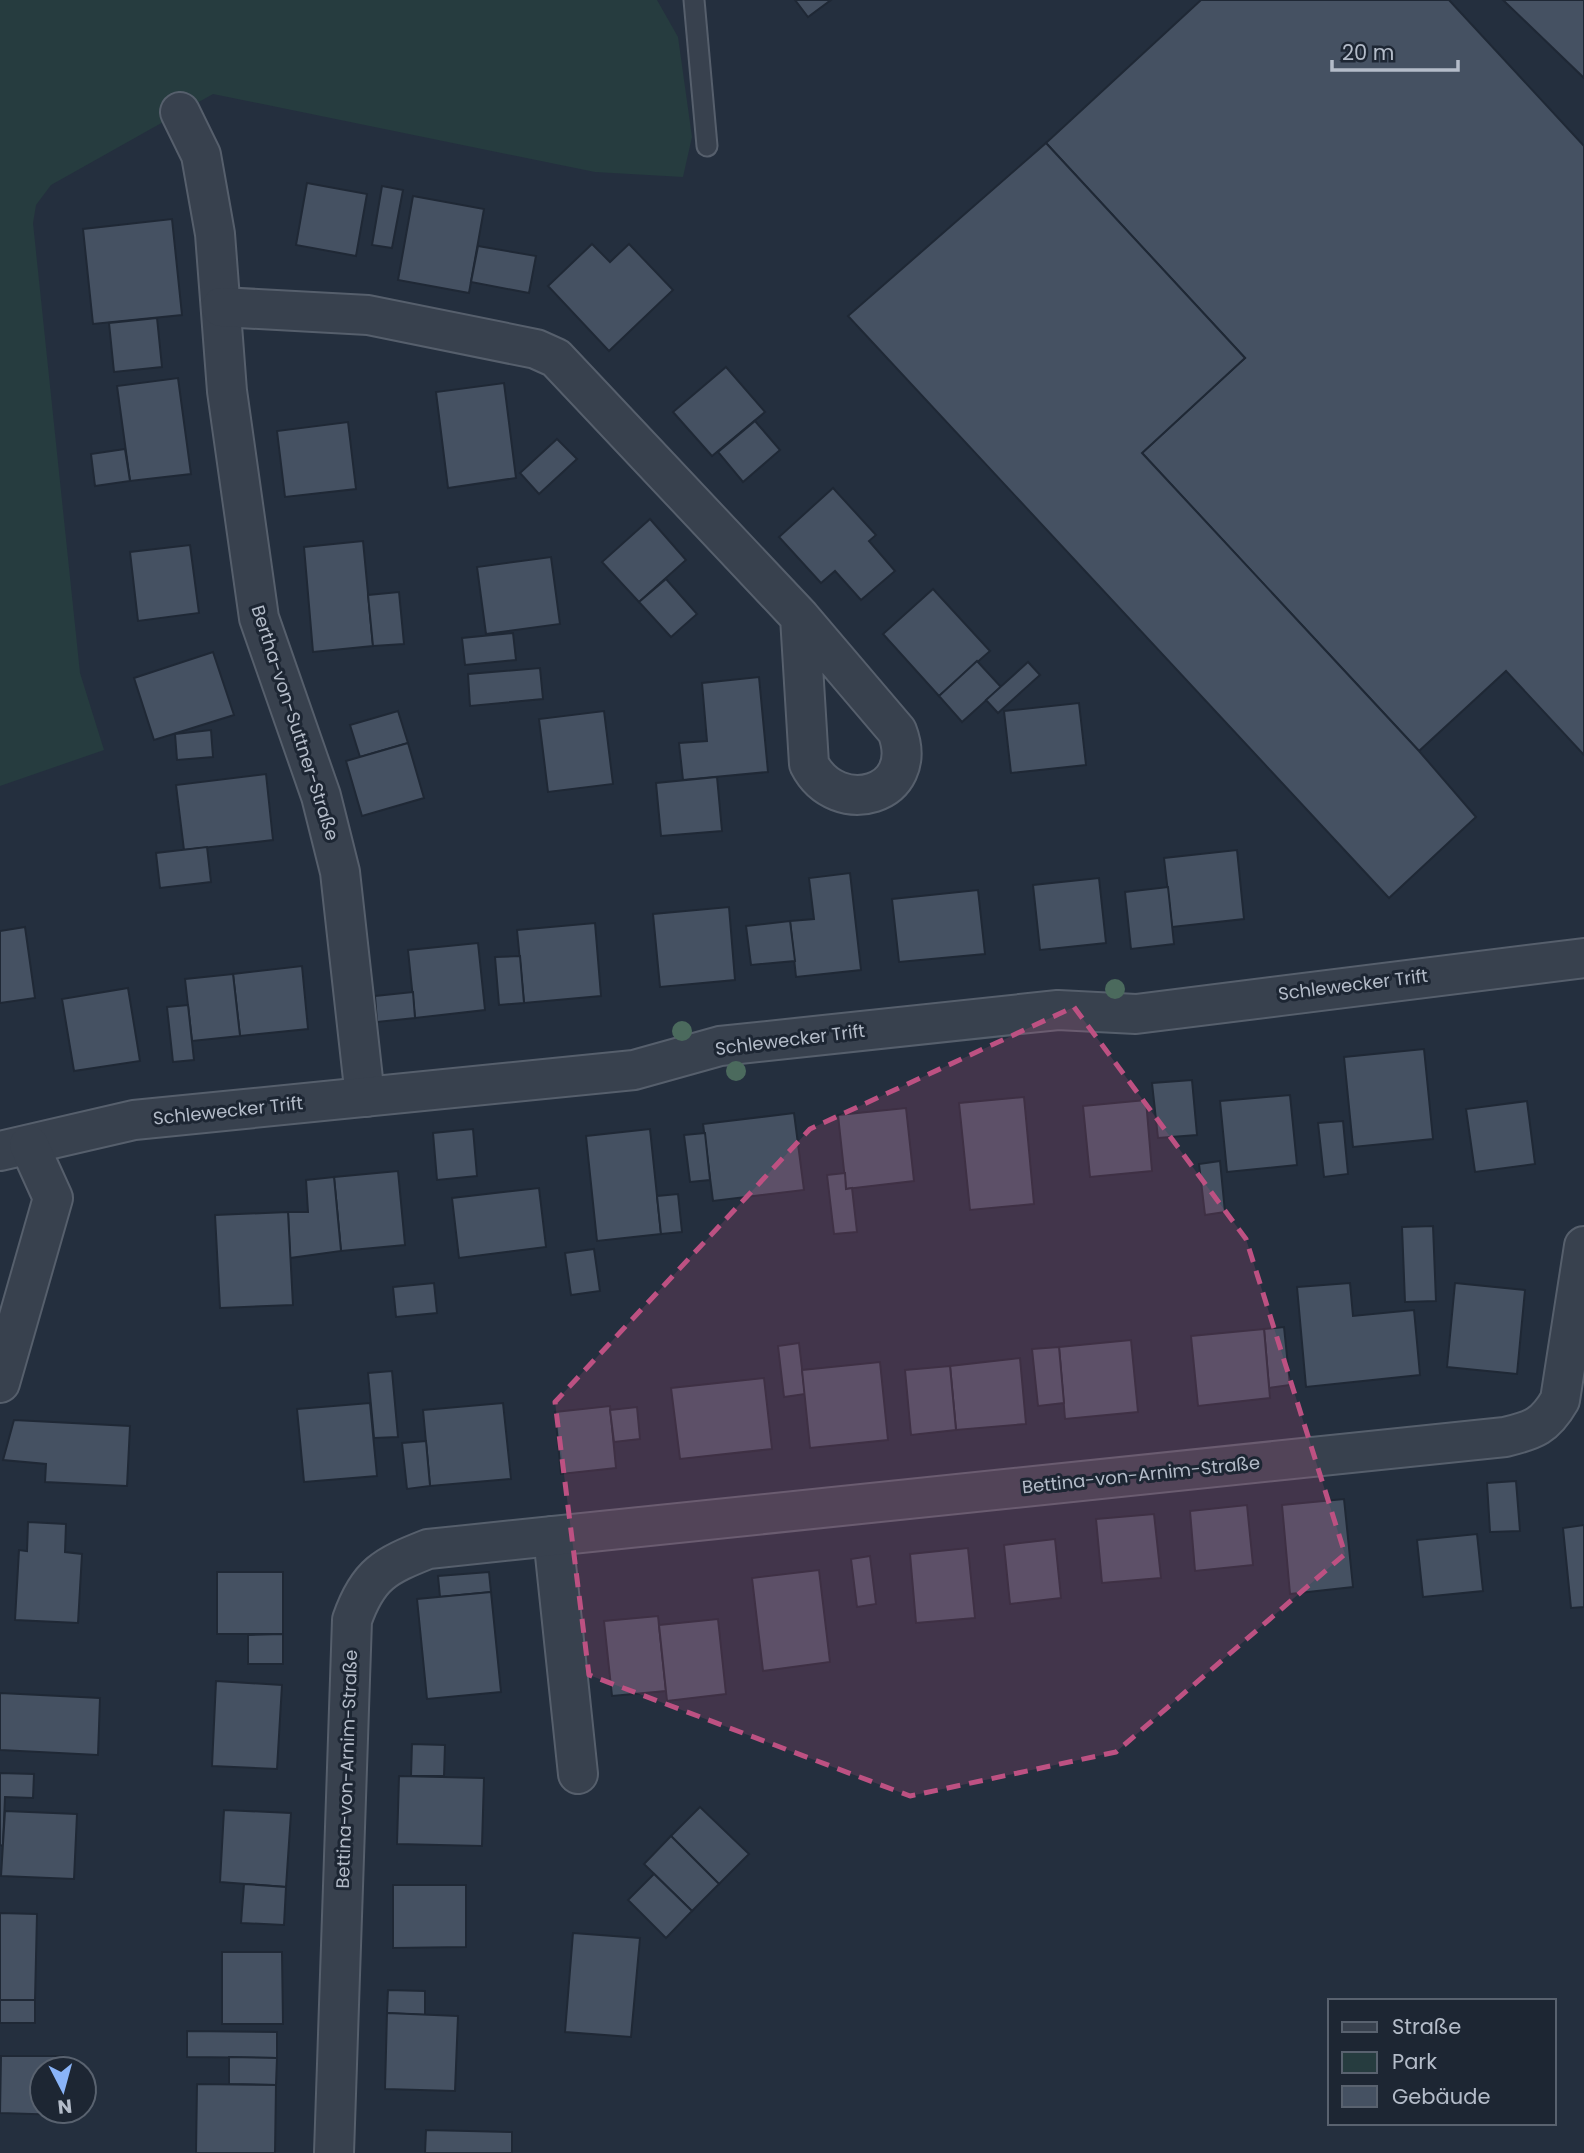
<svg xmlns="http://www.w3.org/2000/svg" width="1584" height="2153" font-family="Poppins,sans-serif">
<style>
.green{fill:#263c3f}
.building{fill:#455162;stroke:#1f2835;stroke-width:2}
.lines{fill:none;stroke-linecap:round;stroke-linejoin:round}
.service-casing{stroke:#565f6c;stroke-width:23}
.minor-casing{stroke:#565f6c;stroke-width:42}
.service{stroke:#38414e;stroke-width:19}
.minor{stroke:#38414e;stroke-width:38}
.tree{fill:#4b6a5d}
.marked{fill:#bd5182;fill-opacity:0.2;stroke:#bd5182;stroke-width:5;stroke-dasharray:14 9;stroke-linejoin:round}
.labels{text-anchor:middle;stroke-width:6;stroke-linejoin:round;paint-order:stroke}
.street-label{font-size:18px;fill:#b4bcc9;stroke:#1d2633}
</style>
<rect width="100%" height="100%" fill="#242f3e"/>
<path class="green" d="M0,0H657L678,37L692,137L683,177L595,172L213,94L51,185L36,205L33,223L80,673L104,750L0,786Z"/>
<g class="building">
<path d="M795,0H831L808,17Z"/>
<path d="M1201,0H1449L1584,146V755L1506,671L1419,751L1142,453L1245,358L1046,143Z"/>
<path d="M1503,0H1584V78Z"/>
<path d="M1046,143L1245,358L1142,453L1419,751L1476,817L1389,898L848,316Z"/>
<path d="M307,183L367,194L356,256L296,245Z"/>
<path d="M382,186L403,190L392,248L372,245Z"/>
<path d="M413,196L484,209L469,293L398,280Z"/>
<path d="M172,219L182,315L93,324L83,229Z"/>
<path d="M592,244L610,262L629,244L673,290L609,351L548,286Z"/>
<path d="M478,246L536,256L529,293L471,282Z"/>
<path d="M157,318L162,367L114,372L109,323Z"/>
<path d="M726,367L765,412L712,456L673,412Z"/>
<path d="M178,378L191,474L130,481L117,386Z"/>
<path d="M504,383L516,478L448,488L436,392Z"/>
<path d="M755,421L780,450L743,482L718,452Z"/>
<path d="M348,422L356,489L285,497L277,431Z"/>
<path d="M557,439L577,459L539,494L520,473Z"/>
<path d="M125,449L130,481L95,486L91,454Z"/>
<path d="M833,488L876,535L869,541L895,571L861,600L835,571L821,583L779,537Z"/>
<path d="M650,519L686,560L639,602L602,562Z"/>
<path d="M363,541L373,646L313,652L304,547Z"/>
<path d="M190,545L199,613L138,621L130,552Z"/>
<path d="M551,557L560,624L486,634L477,567Z"/>
<path d="M666,579L697,614L671,637L639,602Z"/>
<path d="M933,589L990,651L939,696L883,634Z"/>
<path d="M399,592L404,644L373,646L368,595Z"/>
<path d="M513,633L516,660L465,665L462,638Z"/>
<path d="M213,652L234,715L154,740L134,678Z"/>
<path d="M977,661L1001,687L962,722L939,696Z"/>
<path d="M1028,662L1040,675L998,713L986,700Z"/>
<path d="M540,668L543,699L470,706L468,674Z"/>
<path d="M759,677L768,772L683,780L679,743L707,741L702,683Z"/>
<path d="M1079,703L1086,765L1011,773L1004,711Z"/>
<path d="M398,711L408,743L360,757L350,725Z"/>
<path d="M604,711L613,784L548,792L539,719Z"/>
<path d="M211,730L213,757L177,760L175,734Z"/>
<path d="M408,743L424,798L362,816L346,761Z"/>
<path d="M266,774L273,840L184,850L176,785Z"/>
<path d="M717,777L722,831L661,836L656,783Z"/>
<path d="M207,847L211,882L160,888L156,853Z"/>
<path d="M1237,850L1244,919L1172,927L1164,858Z"/>
<path d="M850,873L861,970L796,977L790,921L814,919L809,878Z"/>
<path d="M1099,878L1106,943L1040,950L1033,885Z"/>
<path d="M1168,887L1174,944L1131,949L1125,892Z"/>
<path d="M978,890L985,954L899,962L892,899Z"/>
<path d="M729,907L735,980L660,987L653,914Z"/>
<path d="M790,921L795,961L751,965L746,926Z"/>
<path d="M595,923L601,996L524,1003L517,930Z"/>
<path d="M25,927L35,998L0,1003V931Z"/>
<path d="M478,943L485,1010L415,1018L408,950Z"/>
<path d="M520,956L524,1003L499,1005L495,957Z"/>
<path d="M302,966L308,1029L240,1036L233,974Z"/>
<path d="M233,974L240,1036L192,1041L185,979Z"/>
<path d="M128,988L140,1061L74,1071L62,999Z"/>
<path d="M413,992L415,1018L377,1022L375,996Z"/>
<path d="M188,1005L194,1060L173,1062L167,1007Z"/>
<path d="M1424,1049L1433,1139L1353,1147L1344,1057Z"/>
<path d="M1192,1080L1197,1135L1158,1138L1152,1083Z"/>
<path d="M1290,1095L1297,1165L1227,1172L1220,1101Z"/>
<path d="M1024,1097L1034,1204L970,1210L959,1103Z"/>
<path d="M1146,1100L1152,1171L1090,1177L1083,1106Z"/>
<path d="M1527,1101L1535,1164L1475,1172L1466,1109Z"/>
<path d="M906,1108L914,1181L846,1189L838,1115Z"/>
<path d="M794,1113L804,1190L713,1201L703,1124Z"/>
<path d="M1343,1121L1348,1174L1324,1177L1318,1123Z"/>
<path d="M473,1129L477,1176L437,1180L433,1133Z"/>
<path d="M650,1129L661,1234L597,1241L586,1136Z"/>
<path d="M705,1133L710,1180L690,1182L684,1135Z"/>
<path d="M1220,1161L1225,1212L1205,1215L1199,1164Z"/>
<path d="M398,1171L405,1245L341,1251L334,1177Z"/>
<path d="M845,1173L846,1189L852,1188L857,1232L834,1234L827,1175Z"/>
<path d="M334,1177L341,1251L290,1258L288,1212H308L306,1180Z"/>
<path d="M539,1188L546,1247L459,1258L452,1198Z"/>
<path d="M678,1194L682,1232L661,1234L657,1196Z"/>
<path d="M288,1212L293,1305L220,1308L215,1215Z"/>
<path d="M1433,1226L1436,1301L1405,1302L1402,1227Z"/>
<path d="M594,1249L600,1291L571,1295L565,1253Z"/>
<path d="M434,1283L437,1313L396,1317L393,1287Z"/>
<path d="M1350,1283L1353,1316L1414,1310L1420,1375L1306,1387L1297,1287Z"/>
<path d="M1455,1283L1525,1290L1517,1374L1447,1367Z"/>
<path d="M1284,1327L1290,1385L1269,1388L1264,1329Z"/>
<path d="M1264,1329L1270,1398L1198,1406L1191,1336Z"/>
<path d="M1131,1340L1138,1412L1065,1419L1059,1347Z"/>
<path d="M799,1343L805,1394L784,1397L778,1346Z"/>
<path d="M1059,1347L1064,1403L1038,1406L1032,1349Z"/>
<path d="M1020,1358L1026,1424L956,1430L950,1366Z"/>
<path d="M880,1362L888,1440L810,1448L802,1370Z"/>
<path d="M950,1366L956,1430L911,1435L905,1370Z"/>
<path d="M392,1371L398,1437L374,1438L368,1373Z"/>
<path d="M764,1378L772,1449L680,1459L671,1388Z"/>
<path d="M370,1403L377,1476L304,1482L297,1409Z"/>
<path d="M503,1403L511,1479L430,1486L423,1410Z"/>
<path d="M610,1406L616,1468L561,1474L555,1412Z"/>
<path d="M637,1407L640,1439L614,1442L610,1410Z"/>
<path d="M14,1420L130,1426L127,1486L45,1482L46,1464L3,1460Z"/>
<path d="M426,1441L430,1486L407,1489L402,1443Z"/>
<path d="M1516,1481L1520,1531L1490,1532L1487,1483Z"/>
<path d="M1344,1499L1353,1587L1290,1594L1282,1505Z"/>
<path d="M1247,1505L1253,1565L1195,1571L1190,1511Z"/>
<path d="M1154,1514L1161,1578L1102,1583L1096,1519Z"/>
<path d="M28,1522L66,1524L65,1552L82,1554L78,1623L15,1620L19,1550L27,1551Z"/>
<path d="M1584,1525V1607L1571,1608L1563,1528Z"/>
<path d="M1477,1534L1483,1591L1423,1597L1417,1540Z"/>
<path d="M1055,1539L1061,1598L1010,1604L1004,1545Z"/>
<path d="M968,1548L975,1618L916,1623L910,1554Z"/>
<path d="M870,1556L876,1604L857,1607L851,1559Z"/>
<path d="M819,1570L830,1662L763,1671L752,1578Z"/>
<rect x="217" y="1572" width="66" height="62"/>
<path d="M489,1572L491,1592L440,1597L438,1576Z"/>
<path d="M491,1592L501,1692L427,1699L417,1599Z"/>
<path d="M658,1616L666,1691L612,1696L604,1621Z"/>
<path d="M718,1619L726,1694L667,1701L659,1625Z"/>
<path d="M283,1634V1664H248V1635Z"/>
<path d="M216,1681L282,1685L277,1769L212,1766Z"/>
<path d="M0,1693L100,1698L98,1755L0,1750Z"/>
<path d="M412,1744L445,1745L444,1776H411Z"/>
<path d="M0,1773L34,1774L33,1798L5,1797L3,1846L0,1845Z"/>
<path d="M399,1776L484,1778L482,1846L397,1844Z"/>
<path d="M700,1807L749,1854L719,1884L671,1836Z"/>
<path d="M224,1810L291,1813L286,1887L220,1882Z"/>
<path d="M5,1811L77,1814L74,1879L1,1876Z"/>
<path d="M671,1836L719,1884L692,1911L644,1864Z"/>
<path d="M654,1874L692,1911L666,1938L628,1900Z"/>
<path d="M244,1884L286,1887L284,1925L241,1923Z"/>
<path d="M393,1885H466V1947L393,1948Z"/>
<path d="M0,1913L37,1914L35,2000H0Z"/>
<path d="M573,1933L640,1938L631,2037L565,2032Z"/>
<path d="M222,1952H282L283,2024H222Z"/>
<path d="M388,1990L425,1991V2015L387,2013Z"/>
<rect x="0" y="2000" width="35" height="23"/>
<path d="M387,2013L458,2016L455,2091L385,2089Z"/>
<path d="M187,2031L277,2032V2058L187,2057Z"/>
<path d="M1,2056H63V2069H42V2111H63V2115L0,2113Z"/>
<path d="M229,2057L277,2058L276,2085L229,2084Z"/>
<path d="M197,2084L276,2085L275,2153H196Z"/>
<path d="M426,2130L512,2132V2153H425Z"/>
</g>
<g class="lines">
<g class="service-casing">
<path id="service" d="M694,0L707,146"/>
</g>
<g class="minor-casing">
<g id="minor">
<path d="M180,112L201,155L215,234L227,391L259,618L321,796L340,872L365,1097"/>
<path d="M221,307L368,315L536,349L556,358L800,617L809,764C837,819 922,796 897,731L800,617"/>
<path d="M0,1151L134,1120L634,1070L720,1046L1058,1010L1136,1014L1584,958"/>
<path d="M0,1383L53,1198L29,1145"/>
<path d="M553,1536L578,1774"/>
<path d="M334,2153L352,1620C368,1574 385,1566 428,1549L1505,1437C1534,1430 1545,1426 1560,1400L1584,1246"/>
</g>
</g>
<use href="#service" class="service"/>
<use href="#minor" class="minor"/>
</g>
<g class="tree">
<circle cx="1115" cy="989" r="10"/>
<circle cx="682" cy="1031" r="10"/>
<circle cx="736" cy="1071" r="10"/>
</g>
<path class="marked" d="M1074,1007L1246,1239L1345,1554L1116,1752L910,1796L589,1675L555,1402L810,1129Z"/>
<g class="labels">
<g class="street-label">
<text transform="translate(295 723) rotate(72)" y="6">Bertha-von-Suttner-Straße</text>
<text transform="translate(1353 985) rotate(-7)" y="6">Schlewecker Trift</text>
<text transform="translate(790 1040) rotate(-7)" y="6">Schlewecker Trift</text>
<text transform="translate(228 1111) rotate(-6)" y="6">Schlewecker Trift</text>
<text transform="translate(1141 1475) rotate(-6)" y="6">Bettina-von-Arnim-Straße</text>
<text transform="translate(347 1769) rotate(-88)" y="6">Bettina-von-Arnim-Straße</text>
</g>
</g>
<rect x="1328" y="1999" width="228" height="126" fill="#1d2633" stroke="#59626f" stroke-width="2"/>
<rect x="1342" y="2022" width="35" height="10" fill="#38414e" stroke="#59626f" stroke-width="2"/>
<text x="1392" y="2034" font-size="21" fill="#b4bcc9">Straße</text>
<rect x="1342" y="2052" width="35" height="21" fill="#263c3f" stroke="#59626f" stroke-width="2"/>
<text x="1392" y="2069" font-size="21" fill="#b4bcc9">Park</text>
<rect x="1342" y="2086" width="35" height="21" fill="#455162" stroke="#59626f" stroke-width="2"/>
<text x="1392" y="2104" font-size="21" fill="#b4bcc9">Gebäude</text>
<g transform="translate(63 2090) rotate(174)"><circle r="33" fill="#1d2633" stroke="#59626f" stroke-width="2"/>
<path d="M0-5L12 26L0 18L-12 26Z" fill="#8ab4f8"/>
<text y="-10" font-size="19" font-weight="bold" text-anchor="middle" fill="#b4bcc9">N</text>
</g>
<path d="M1332 60v10h126v-10" fill="none" stroke="#b4bcc9" stroke-width="3.5"/>
<text x="1342" y="60" font-size="21" fill="#b4bcc9" stroke="#1d2633" stroke-width="5" paint-order="stroke">20 m</text>
</svg>
